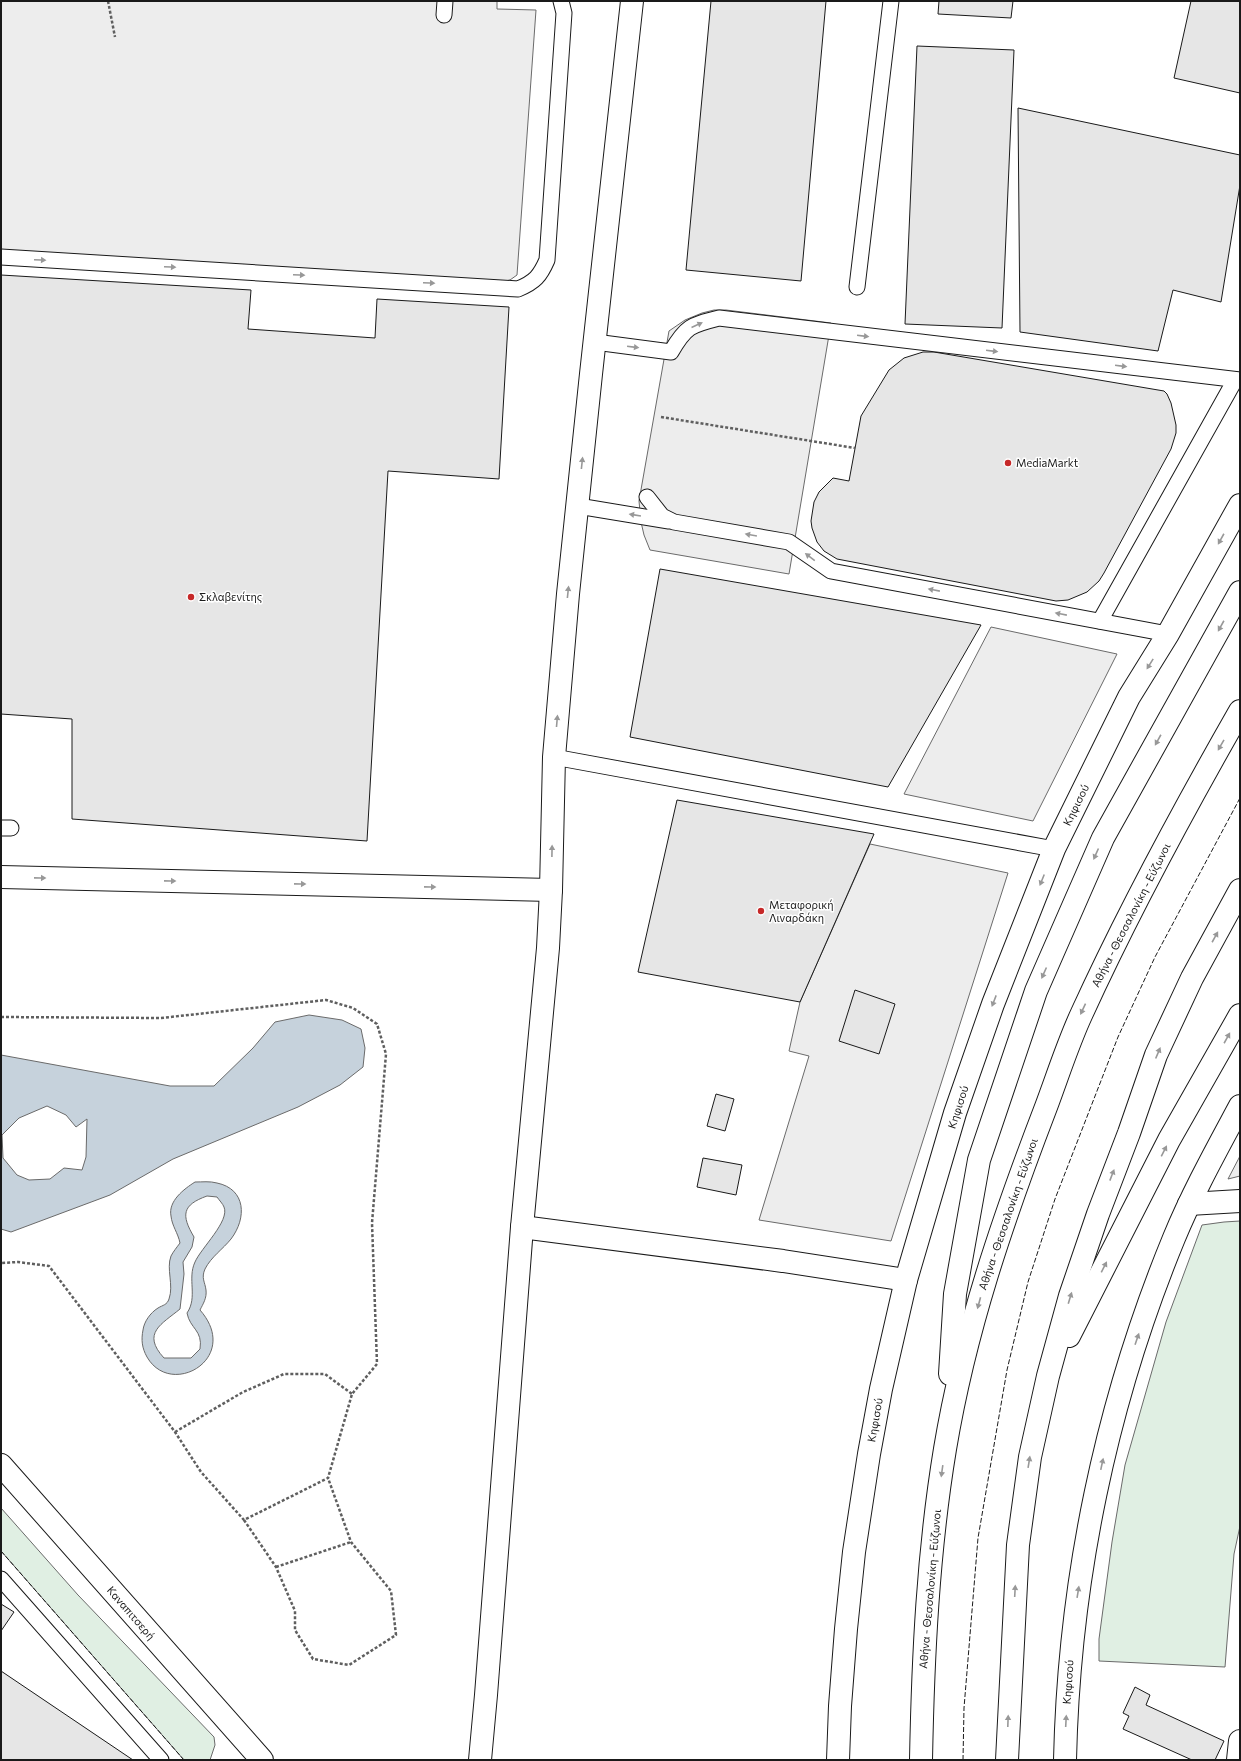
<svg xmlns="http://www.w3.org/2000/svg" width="1241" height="1761" font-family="Commissioner,sans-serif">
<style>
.green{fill:#e0efe3;stroke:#6a6a6a}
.parking{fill:#ededed;stroke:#6a6a6a}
.water{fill:#c6d2dc;stroke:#6a6a6a;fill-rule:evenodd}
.building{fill:#e6e6e6;stroke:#1a1a1a}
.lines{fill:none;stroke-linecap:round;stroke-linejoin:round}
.service-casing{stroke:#1a1a1a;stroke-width:17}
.minor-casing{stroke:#1a1a1a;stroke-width:24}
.tertiary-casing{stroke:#1a1a1a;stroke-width:24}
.motorway-casing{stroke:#1a1a1a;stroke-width:24}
.path{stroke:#5f5f5f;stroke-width:2.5;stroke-dasharray:3 2;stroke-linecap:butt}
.service{stroke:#fff;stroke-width:15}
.minor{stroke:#fff;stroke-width:22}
.tertiary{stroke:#fff;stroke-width:22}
.motorway{stroke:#fff;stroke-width:22}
.fence{stroke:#1a1a1a;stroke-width:1;stroke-dasharray:5 2;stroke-linecap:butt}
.oneway{fill:#989898}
.poi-dot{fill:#c62828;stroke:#fff;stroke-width:1.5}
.labels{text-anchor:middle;stroke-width:3;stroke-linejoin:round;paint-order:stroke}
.poi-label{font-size:11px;fill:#1a1a1a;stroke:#fff;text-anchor:start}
.street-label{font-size:11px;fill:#1a1a1a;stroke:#fff}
</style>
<rect width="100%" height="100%" fill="#fff"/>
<g class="green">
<path d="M1240,1221V1526L1234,1554L1225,1667L1099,1661V1639L1112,1542L1125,1465L1166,1322L1202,1225L1224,1222Z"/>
<path d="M1,1508L78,1595L214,1737L215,1745L210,1760H184L1,1551Z"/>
</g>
<g class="parking">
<path d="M1,1H497V9L536,10L517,275L510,280L500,282L1,253Z"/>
<path d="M714,310H726L831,323L789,574L650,550L644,535L641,522L639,501L669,331L685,320L702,313Z"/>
<path d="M991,627L1117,654L1033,821L904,794Z"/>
<path d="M870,844L1008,873L891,1241L759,1220L809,1056L789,1051L800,1002Z"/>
<path d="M1240,1156V1176L1228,1179Z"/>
</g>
<g class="water">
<path d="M309,1015L342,1020L361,1029L365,1048L363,1067L340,1085L298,1107L173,1159L110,1195L11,1232L1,1229V1055L170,1086H214L253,1048L275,1022ZM47,1106L66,1115L76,1127L87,1119L86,1157L82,1170L64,1168L50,1179L29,1180L17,1175L3,1158L2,1135L19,1118Z"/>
<path d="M195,1182C202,1182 210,1181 217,1183C246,1189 247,1218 231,1239C223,1249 211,1257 205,1269C201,1278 205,1282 206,1290C207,1298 203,1304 200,1310C242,1358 171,1399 147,1357C142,1348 141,1340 143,1330C144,1322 150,1313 158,1308C163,1305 167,1305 169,1299C174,1285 166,1269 171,1256C173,1252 177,1247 180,1243C178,1233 172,1226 171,1216C168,1201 184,1189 195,1182ZM207,1196L217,1197C219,1200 223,1204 224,1207C230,1221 201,1248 195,1262C187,1279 198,1297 187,1313C190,1329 203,1330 200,1349L191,1358H164C141,1333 162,1324 180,1309L184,1274L183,1262L192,1247L194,1237C181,1215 182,1205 207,1196Z"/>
</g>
<g class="building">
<path d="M711,1H826L801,281L686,270Z"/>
<path d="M939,1H1013L1011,18L938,14Z"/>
<path d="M1191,1H1240V93L1174,78Z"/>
<path d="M917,46L1014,50L1002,328L905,324Z"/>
<path d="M1018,108L1240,155V185L1221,302L1173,290L1158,351L1020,332Z"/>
<path d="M1,275L251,290L248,329L375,338L377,299L509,307L499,479L388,471L367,841L72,819V719L1,714Z"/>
<path d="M923,352H934L1164,391L1167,394L1171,403L1176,425V433L1171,449L1104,573L1099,581L1087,592L1068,600L1056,601L837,559L824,551L817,542L812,528L811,521L814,502L819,492L833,478L849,481L861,416L889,370L904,358Z"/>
<path d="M660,569L981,625L888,787L630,737Z"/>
<path d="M677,800L874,834L800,1002L638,972Z"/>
<path d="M855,990L895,1004L879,1054L839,1041Z"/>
<path d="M716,1094L734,1099L725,1131L707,1126Z"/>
<path d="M703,1158L742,1165L736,1195L697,1187Z"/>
<path d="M1,1604L14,1612L1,1631Z"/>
<path d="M1,1671L133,1760H1Z"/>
<path d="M1135,1687L1150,1695L1146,1705L1224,1741L1215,1760H1192L1123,1729L1129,1716L1123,1713Z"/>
</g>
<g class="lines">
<g class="service-casing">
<g id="service">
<path d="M444,15L445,1"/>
<path d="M1,257L518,289C535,282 540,276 547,260L564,13L561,1"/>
<path d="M857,287L891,1"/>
<path d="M595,342L671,352C686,326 691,325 719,318L1240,380"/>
<path d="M647,497L662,516L674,522L789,542L831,571L1168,634"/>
<path d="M578,506L669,521"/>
<path d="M1100,621L1235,380"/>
<path d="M554,757L1054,849"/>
<path d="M1,828H11"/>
<path d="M1,1579L161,1760"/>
</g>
</g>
<g class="minor-casing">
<g id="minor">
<path d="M1,877L551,890"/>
<path d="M1189,1204L1240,1201"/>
<path d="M522,1227L783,1261L906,1280"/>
<path d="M480,1760L486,1695L522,1227L548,948L551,890L554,757L568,594L591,374L632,1"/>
<path d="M1238,1760L1240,1741"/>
</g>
</g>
<g class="tertiary-casing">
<g id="tertiary">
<path d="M1,1465L262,1760"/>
<path d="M838,1760L840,1706L846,1629L854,1552L869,1454L881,1389L906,1280L955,1113L993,1004L1054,849L1129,697L1168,634L1240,505"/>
<path d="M1065,1760C1069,1581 1106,1403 1174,1238C1193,1192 1217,1149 1240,1106"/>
</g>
</g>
<g class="motorway-casing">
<g id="motorway">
<path d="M1069,1336L1169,1140L1240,1015"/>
<path d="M950,1374L955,1294L979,1160L1036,991L1103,838L1240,592"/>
<path d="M921,1760C923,1656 928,1552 945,1449C965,1329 1003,1219 1046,1107C1058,1075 1068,1043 1082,1013C1129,910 1184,809 1240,711"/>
<path d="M1007,1760L1018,1545L1030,1457L1048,1376L1070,1296L1098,1214L1129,1133L1156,1055L1192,978L1240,890"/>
</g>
</g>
<g class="path">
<path d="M108,1L115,37"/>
<path d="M661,417L855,448"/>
<path d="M1,1017L161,1018L326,1000L353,1008L377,1024L386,1054L372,1223L377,1364L352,1394L328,1478L244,1520L201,1472L175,1432L49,1266L18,1262L1,1263"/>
<path d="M175,1432L243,1392L284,1374H325L352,1394"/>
<path d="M244,1520L276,1567L295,1611V1630L313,1659L349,1665L396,1635L391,1591L351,1542L328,1478"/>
<path d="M276,1567L351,1542"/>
</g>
<use href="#service" class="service"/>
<use href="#minor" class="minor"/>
<use href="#tertiary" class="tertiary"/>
<use href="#motorway" class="motorway"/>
<g class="fence">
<path d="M1,1551L184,1760"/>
<path d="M963,1760L964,1708L978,1538L1007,1370L1028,1282L1055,1199L1118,1037L1155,957L1240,798"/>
</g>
</g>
<defs><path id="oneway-solid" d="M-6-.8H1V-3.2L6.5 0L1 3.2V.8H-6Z"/></defs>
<g class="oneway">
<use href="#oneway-solid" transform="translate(40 260) rotate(3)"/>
<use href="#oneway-solid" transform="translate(170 267) rotate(3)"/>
<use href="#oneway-solid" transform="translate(299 275) rotate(3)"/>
<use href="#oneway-solid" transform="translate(429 283) rotate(3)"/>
<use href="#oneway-solid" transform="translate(697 325) rotate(-24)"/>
<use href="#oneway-solid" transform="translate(863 336) rotate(7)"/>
<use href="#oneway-solid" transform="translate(633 347) rotate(7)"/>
<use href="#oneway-solid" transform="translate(992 351) rotate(7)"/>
<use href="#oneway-solid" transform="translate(1121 366) rotate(7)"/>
<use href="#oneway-solid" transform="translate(582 463) rotate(-84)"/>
<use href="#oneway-solid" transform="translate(635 515) rotate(-171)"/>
<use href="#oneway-solid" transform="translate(751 535) rotate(-170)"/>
<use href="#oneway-solid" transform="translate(1221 539) rotate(119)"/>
<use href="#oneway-solid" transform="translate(810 557) rotate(-143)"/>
<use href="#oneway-solid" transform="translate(934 590) rotate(-169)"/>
<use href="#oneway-solid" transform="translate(568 592) rotate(-84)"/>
<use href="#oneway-solid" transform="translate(1061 614) rotate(-169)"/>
<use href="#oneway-solid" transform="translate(1221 626) rotate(119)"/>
<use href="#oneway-solid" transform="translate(1150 664) rotate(122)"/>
<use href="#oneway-solid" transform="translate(557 721) rotate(-85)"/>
<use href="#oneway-solid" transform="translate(1158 740) rotate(119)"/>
<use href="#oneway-solid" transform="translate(1221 745) rotate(120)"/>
<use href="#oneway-solid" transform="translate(552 851) rotate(-89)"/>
<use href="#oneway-solid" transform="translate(1096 854) rotate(114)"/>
<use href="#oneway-solid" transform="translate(40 878) rotate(1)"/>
<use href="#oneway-solid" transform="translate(1042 880) rotate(112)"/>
<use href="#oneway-solid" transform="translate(170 881) rotate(1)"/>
<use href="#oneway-solid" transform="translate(300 884) rotate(1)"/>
<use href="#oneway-solid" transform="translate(430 887) rotate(1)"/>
<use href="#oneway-solid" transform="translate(1215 937) rotate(-61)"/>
<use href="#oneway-solid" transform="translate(1044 973) rotate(114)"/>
<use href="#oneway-solid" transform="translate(994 1001) rotate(111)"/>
<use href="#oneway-solid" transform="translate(1083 1009) rotate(115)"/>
<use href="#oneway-solid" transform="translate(1227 1038) rotate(-61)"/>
<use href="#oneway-solid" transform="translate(1158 1053) rotate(-67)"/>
<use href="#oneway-solid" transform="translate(1164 1151) rotate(-63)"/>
<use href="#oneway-solid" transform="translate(1112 1175) rotate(-69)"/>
<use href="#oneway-solid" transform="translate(1104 1267) rotate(-63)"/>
<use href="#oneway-solid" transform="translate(1070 1298) rotate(-73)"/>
<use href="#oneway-solid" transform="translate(979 1303) rotate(105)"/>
<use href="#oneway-solid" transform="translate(1137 1339) rotate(-71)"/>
<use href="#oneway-solid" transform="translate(1029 1462) rotate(-81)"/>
<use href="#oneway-solid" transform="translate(1102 1464) rotate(-78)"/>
<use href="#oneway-solid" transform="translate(942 1471) rotate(98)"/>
<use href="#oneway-solid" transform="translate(1015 1591) rotate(-87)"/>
<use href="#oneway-solid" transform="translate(1078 1592) rotate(-81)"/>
<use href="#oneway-solid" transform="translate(1008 1721) rotate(-88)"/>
<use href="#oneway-solid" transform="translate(1066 1721) rotate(-87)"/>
</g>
<g class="poi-dot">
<circle cx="1008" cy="463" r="4"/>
<circle cx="191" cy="597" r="4"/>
<circle cx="761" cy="911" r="4"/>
</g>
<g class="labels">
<g class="poi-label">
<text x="1016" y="467">MediaMarkt</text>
<text x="199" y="601">Σκλαβενίτης</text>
<text x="769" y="909">Μεταφορική<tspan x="769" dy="13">Λιναρδάκη</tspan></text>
</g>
<g class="street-label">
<text transform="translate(1076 805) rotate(-64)" y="4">Κηφισού</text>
<text transform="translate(1131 915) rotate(-63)" y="4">Αθήνα - Θεσσαλονίκη - Εύζωνοι</text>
<text transform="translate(958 1107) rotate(-72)" y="4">Κηφισού</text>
<text transform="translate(1008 1214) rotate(-71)" y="4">Αθήνα - Θεσσαλονίκη - Εύζωνοι</text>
<text transform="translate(875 1420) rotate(-80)" y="4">Κηφισού</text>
<text transform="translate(930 1589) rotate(-85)" y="4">Αθήνα - Θεσσαλονίκη - Εύζωνοι</text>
<text transform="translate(131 1613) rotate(49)" y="4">Καναπιτσερή</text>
<text transform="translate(1068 1682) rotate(-86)" y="4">Κηφισού</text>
</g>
</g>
<rect width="1241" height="1761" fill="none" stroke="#1a1a1a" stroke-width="4"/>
</svg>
